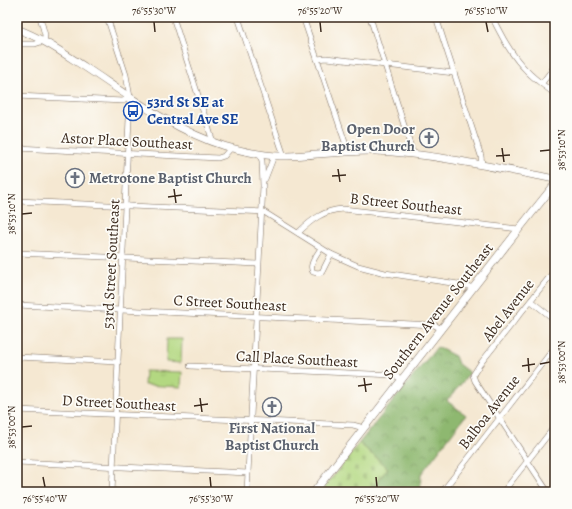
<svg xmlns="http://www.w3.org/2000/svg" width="572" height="509" font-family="Alegreya,serif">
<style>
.green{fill:#b3d881;stroke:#778150}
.forest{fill:url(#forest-crowns);stroke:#647146}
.cemetery{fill:url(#cemetery-stones);stroke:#778150}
.park{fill:url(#park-tufts);stroke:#778150}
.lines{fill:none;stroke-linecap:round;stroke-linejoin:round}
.minor-casing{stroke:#7c6c5d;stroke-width:6}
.secondary-casing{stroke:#7c6c5d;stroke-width:8}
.minor{stroke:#fff;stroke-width:5}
.secondary{stroke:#fff;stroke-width:7}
.ticks{fill:none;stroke:#3b2a1e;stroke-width:1.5}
.labels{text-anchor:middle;stroke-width:3.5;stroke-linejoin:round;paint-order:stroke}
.transit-label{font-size:15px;font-weight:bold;fill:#164399;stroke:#fdfcf7;text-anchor:start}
.worship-label{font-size:15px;font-weight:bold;fill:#5b616d;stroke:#fdfcf7;text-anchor:end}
.street-label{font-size:15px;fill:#3b2a1e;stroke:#fdfcf7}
.neatline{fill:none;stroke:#3b2a1e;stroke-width:1.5}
.ticks-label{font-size:10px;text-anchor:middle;fill:#3b2a1e}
</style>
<defs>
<pattern id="forest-crowns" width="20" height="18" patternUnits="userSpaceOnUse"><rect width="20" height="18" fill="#8eb86f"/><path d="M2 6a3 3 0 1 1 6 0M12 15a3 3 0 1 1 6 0" fill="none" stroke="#75965b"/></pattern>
<pattern id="cemetery-stones" width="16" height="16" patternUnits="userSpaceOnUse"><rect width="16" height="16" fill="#b3d881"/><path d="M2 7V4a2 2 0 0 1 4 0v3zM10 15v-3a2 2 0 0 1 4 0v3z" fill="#9bba6f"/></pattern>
<pattern id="park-tufts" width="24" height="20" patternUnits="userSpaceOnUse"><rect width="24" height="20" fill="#b3d881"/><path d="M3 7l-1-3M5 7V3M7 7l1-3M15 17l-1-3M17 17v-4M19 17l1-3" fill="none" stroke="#9bba6f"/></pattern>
</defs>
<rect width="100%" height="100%" fill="#fdfcf7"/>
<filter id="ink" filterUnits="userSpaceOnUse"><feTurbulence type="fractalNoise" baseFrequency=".025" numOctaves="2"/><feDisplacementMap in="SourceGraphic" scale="8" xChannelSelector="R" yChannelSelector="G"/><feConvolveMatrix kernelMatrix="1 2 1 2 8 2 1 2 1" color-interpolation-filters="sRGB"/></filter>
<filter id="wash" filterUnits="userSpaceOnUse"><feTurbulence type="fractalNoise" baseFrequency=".012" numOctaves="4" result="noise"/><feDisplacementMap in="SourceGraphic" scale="16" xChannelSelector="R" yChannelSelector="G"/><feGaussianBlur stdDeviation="0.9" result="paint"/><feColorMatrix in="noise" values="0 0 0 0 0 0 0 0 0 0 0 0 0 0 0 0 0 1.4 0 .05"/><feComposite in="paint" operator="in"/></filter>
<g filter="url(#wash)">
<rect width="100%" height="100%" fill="#f5e8d2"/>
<path class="green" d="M167,339H182L181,363L166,362Z"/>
<path class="forest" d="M437,347L455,356L458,364L470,373L447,401L466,415L421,474L420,492H369L388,468L359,443Z"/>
<path class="cemetery" d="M359,443L388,468L369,492H321Z"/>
<path class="park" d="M145,371L182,372L181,387L144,385Z"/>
</g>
<g filter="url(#ink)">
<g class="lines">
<g class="minor-casing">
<g id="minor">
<path d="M107,17L126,75L130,97L112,492"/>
<path d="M173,17L213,142"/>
<path d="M238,17L284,156"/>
<path d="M303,17L348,151"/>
<path d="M370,17L413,154"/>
<path d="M436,17L481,156L482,165"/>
<path d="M492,17C501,35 511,55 526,70C534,79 545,86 555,94"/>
<path d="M17,44H35L44,41L45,35L40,17"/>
<path d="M317,59L326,58L454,73"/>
<path d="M542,83L555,66"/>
<path d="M17,96L123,101L130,97"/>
<path d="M17,148L218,158L224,156L231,148"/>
<path d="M265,179L274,156"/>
<path d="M17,201L264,212L331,254L358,266L385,273L465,285L473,288"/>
<path d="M298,233C311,220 324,210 343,209L519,229"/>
<path d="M321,248C317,255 308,265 313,272L318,273L322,272L331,254"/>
<path d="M17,253L258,264"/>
<path d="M531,301L555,320"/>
<path d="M17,305L413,324L434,325L442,329"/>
<path d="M17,357L118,362"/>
<path d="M190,366L393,375L402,379"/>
<path d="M17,410L353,425L364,428"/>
<path d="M17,462L248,473"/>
<path d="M247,492L263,186L262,161L260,155"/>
<path d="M442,492L555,347"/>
<path d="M503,492L555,426"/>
<path d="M548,492L475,381L473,375L480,364L555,270"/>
</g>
</g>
<g class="secondary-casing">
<g id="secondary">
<path d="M17,29C42,38 63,53 85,67C129,96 173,130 224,146C242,151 261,156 280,156C312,156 344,150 376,151C436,154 496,168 555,179"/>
<path d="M314,492L519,229L555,184"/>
</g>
</g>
<use href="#minor" class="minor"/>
<use href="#secondary" class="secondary"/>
</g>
</g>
<path class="ticks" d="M154,22L155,32M320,22L321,32M486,22L488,32M502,148L504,162M540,151L550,150M496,156L510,155M338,169L340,182M332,176L346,175M174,189L176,203M168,197L182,195M22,214L32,213M528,358L529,372M540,364L550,362M522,366L535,364M364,378L366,392M358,386L372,384M200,398L202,412M194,406L208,404M22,427L32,426M43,477L45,487M210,477L211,487M376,477L377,487"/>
<defs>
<g id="bus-ring" transform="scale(1)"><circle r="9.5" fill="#fdfcf7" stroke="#1a4fb4" stroke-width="1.5"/><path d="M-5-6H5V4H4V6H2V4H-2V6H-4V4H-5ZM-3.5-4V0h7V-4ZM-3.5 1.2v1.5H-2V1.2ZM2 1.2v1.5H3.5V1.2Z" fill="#1a4fb4"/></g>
<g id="church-ring" transform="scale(1)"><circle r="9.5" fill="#fdfcf7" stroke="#6b7280" stroke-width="1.5"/><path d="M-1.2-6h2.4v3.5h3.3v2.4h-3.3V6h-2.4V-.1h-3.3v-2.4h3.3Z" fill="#6b7280"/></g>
</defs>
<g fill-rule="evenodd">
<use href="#bus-ring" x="133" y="111"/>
<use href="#church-ring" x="429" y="138"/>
<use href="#church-ring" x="75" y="178"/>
<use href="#church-ring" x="272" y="407"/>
</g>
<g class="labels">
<g class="transit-label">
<text x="147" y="107">53rd St SE at<tspan x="147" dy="17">Central Ave SE</tspan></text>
</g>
<g class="worship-label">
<text x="415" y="134">Open Door<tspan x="415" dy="17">Baptist Church</tspan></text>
<text x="89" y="183" text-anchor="start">Metrotone Baptist Church</text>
<text x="272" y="433" text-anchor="middle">First National<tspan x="272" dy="17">Baptist Church</tspan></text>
</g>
<g class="street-label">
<text transform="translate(127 141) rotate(3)" y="5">Astor Place Southeast</text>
<text transform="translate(406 204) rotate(6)" y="5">B Street Southeast</text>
<text transform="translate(111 264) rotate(-87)" y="5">53rd Street Southeast</text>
<text transform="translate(230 303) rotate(3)" y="5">C Street Southeast</text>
<text transform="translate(508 310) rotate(-52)" y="5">Abel Avenue</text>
<text transform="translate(438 311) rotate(-52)" y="5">Southern Avenue Southeast</text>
<text transform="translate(297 359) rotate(3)" y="5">Call Place Southeast</text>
<text transform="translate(119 403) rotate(3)" y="5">D Street Southeast</text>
<text transform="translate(489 412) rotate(-52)" y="5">Balboa Avenue</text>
</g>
</g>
<rect width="572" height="509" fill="none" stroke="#fdfcf7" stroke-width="44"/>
<rect x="22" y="22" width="528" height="465" class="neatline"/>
<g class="ticks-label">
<text x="154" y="14">76°55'30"W</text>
<text x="320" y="14">76°55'20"W</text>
<text x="486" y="14">76°55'10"W</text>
<text transform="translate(561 150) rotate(-90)" y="4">38°53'10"N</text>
<text transform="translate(11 214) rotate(-90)" y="4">38°53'10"N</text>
<text transform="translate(561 362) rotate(-90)" y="4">38°53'00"N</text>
<text transform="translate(11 427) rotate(-90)" y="4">38°53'00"N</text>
<text x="45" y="502">76°55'40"W</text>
<text x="211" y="502">76°55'30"W</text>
<text x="377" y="502">76°55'20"W</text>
</g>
</svg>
